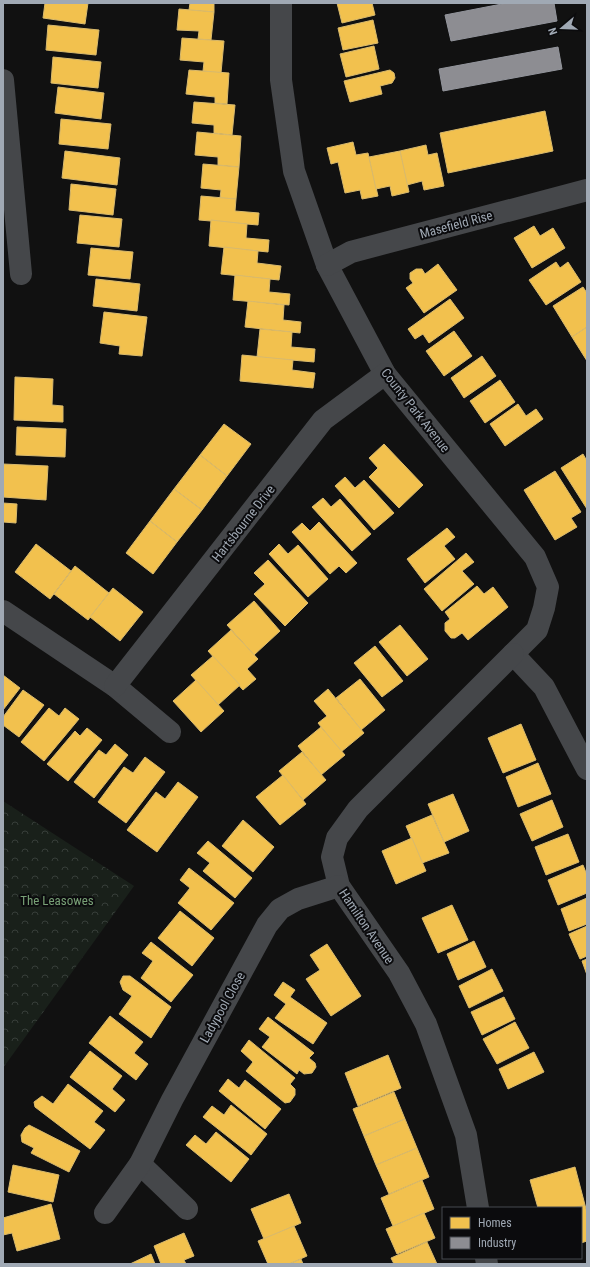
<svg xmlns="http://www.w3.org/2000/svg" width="590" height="1267" font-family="'Roboto Condensed',sans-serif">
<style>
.park{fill:url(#park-crowns)}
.homes{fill:#f2c14e;stroke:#d9ba6d}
.industry{fill:#8d8d92;stroke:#93959c}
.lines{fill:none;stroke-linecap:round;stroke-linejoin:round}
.minor{stroke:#45474a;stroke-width:22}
.labels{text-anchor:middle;stroke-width:4;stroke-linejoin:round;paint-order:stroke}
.street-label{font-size:13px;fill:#a0a9b4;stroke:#0b0b0d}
.park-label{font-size:13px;fill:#78a076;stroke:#0b0b0d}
</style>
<defs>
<pattern id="park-crowns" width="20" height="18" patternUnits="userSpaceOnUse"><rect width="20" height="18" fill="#19201a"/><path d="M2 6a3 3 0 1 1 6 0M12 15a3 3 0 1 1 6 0" fill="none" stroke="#373e39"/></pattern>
</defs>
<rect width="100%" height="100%" fill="#111"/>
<path class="park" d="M3,801L134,886L3,1068Z"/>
<g class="homes">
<path d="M45,3H88L85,24L43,18Z"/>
<path d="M190,3H214V12L189,10Z"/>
<path d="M337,3H372L375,15L342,23Z"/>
<path d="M179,9L214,12L211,40L198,39L199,31L177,30Z"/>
<path d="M373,20L378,43L343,50L338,28Z"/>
<path d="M48,25L99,30L96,55L46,50Z"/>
<path d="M182,38L224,41L221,73L203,71L204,62L180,60Z"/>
<path d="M374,46L379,69L346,77L340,54Z"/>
<path d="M53,57L101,62L98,88L51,83Z"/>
<path d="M189,70L229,73L227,104L215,103V97L186,94Z"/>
<path d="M390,70L394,73L395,78L392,83L380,86L382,94L350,102L344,81Z"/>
<path d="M58,87L104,93L101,119L55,113Z"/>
<path d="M194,102L235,105L232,135L214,133V125L192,123Z"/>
<path d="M545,111L553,151L448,173L440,133Z"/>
<path d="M61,119L111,124L108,149L59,144Z"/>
<path d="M197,132L241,136L239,167L218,165V157L195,155Z"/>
<path d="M353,142L356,155L368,153L378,196L362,199L360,190L345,193L338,162L331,164L327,148Z"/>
<path d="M426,145L428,155L437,153L444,186L424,190L422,181L407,185L400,151Z"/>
<path d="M65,151L120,158L117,185L62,178Z"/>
<path d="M400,151L409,192L392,196L390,186L376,189L369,157Z"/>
<path d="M203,164L239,167L236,199L220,198L221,190L201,188Z"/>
<path d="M71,184L116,189L113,215L69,210Z"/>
<path d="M201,196L236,199L235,211L259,213L258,225L199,220Z"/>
<path d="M80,215L122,219L119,247L77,243Z"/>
<path d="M211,220L247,224L246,238L269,240L268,252L209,246Z"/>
<path d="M534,226L540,236L553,228L565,248L532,268L514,238Z"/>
<path d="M224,247L258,251L257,263L281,266L279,280L221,274Z"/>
<path d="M91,248L133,252L130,279L88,275Z"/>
<path d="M556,262L560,268L568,262L581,282L546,305L529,280Z"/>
<path d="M438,264L457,290L424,313L406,288L413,283L410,279V273L416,269H422L425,274Z"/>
<path d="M235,275L270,279L269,292L290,294L289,305L233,300Z"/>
<path d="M96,279L140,284L137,311L93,306Z"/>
<path d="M583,287L587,293V327L572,337L553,306Z"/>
<path d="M450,299L464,318L429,343L423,334L415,339L408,329Z"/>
<path d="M248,301L284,305L283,320L301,322L300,333L245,327Z"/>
<path d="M104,312L147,317L142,356L119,354L120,346L100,343Z"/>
<path d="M587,327V361L572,337Z"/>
<path d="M260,329L292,332L291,347L315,349L314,362L257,357Z"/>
<path d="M454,331L472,356L444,376L426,351Z"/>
<path d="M242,355L293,360L292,370L315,373L313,388L240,381Z"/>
<path d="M482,356L496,376L464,398L451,378Z"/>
<path d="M15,377L53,379L52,405L63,406V422L14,420Z"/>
<path d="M500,380L515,402L485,423L470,401Z"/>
<path d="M518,404L526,416L536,409L543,419L505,446L490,424Z"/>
<path d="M224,424L251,444L227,476L200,455Z"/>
<path d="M17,427L66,429L65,457L16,455Z"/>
<path d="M384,444L423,485L399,508L369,477L378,468L369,458Z"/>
<path d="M583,454L587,461V509L561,468Z"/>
<path d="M200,455L227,476L202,510L174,489Z"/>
<path d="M3,464L48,466L46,500L3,497Z"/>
<path d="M555,471L581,512L571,518L577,527L555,540L524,490Z"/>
<path d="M345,477L355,488L364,480L394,513L374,530L335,486Z"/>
<path d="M174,489L202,510L177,542L150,521Z"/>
<path d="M323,498L331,507L340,499L371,534L352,551L312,507Z"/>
<path d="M3,503L17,504L16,523L3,522Z"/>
<path d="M150,521L177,542L153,574L126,553Z"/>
<path d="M319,522L357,563L346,573L339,566L330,574L292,532L302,523L310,531Z"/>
<path d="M447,528L455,537L444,546L455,559L425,583L407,559Z"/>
<path d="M36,544L71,571L50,599L15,572Z"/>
<path d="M279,544L288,554L298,545L328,579L308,597L269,554Z"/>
<path d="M466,553L474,562L462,571L474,584L442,611L424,589Z"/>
<path d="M268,560L308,603L285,626L254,594L265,584L254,573Z"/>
<path d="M75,566L109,593L88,620L54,594Z"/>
<path d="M477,586L484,594L493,587L508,607L468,640L462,633L455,638H451L445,631V623L450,619L445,612Z"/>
<path d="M113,588L143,612L120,641L90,617Z"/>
<path d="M254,601L280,631L254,655L227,625Z"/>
<path d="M400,625L428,659L407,676L379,642Z"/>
<path d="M231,630L258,659L247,669L256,679L243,690L208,651Z"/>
<path d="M375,646L403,681L382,697L354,663Z"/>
<path d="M213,656L240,685L218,705L191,675Z"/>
<path d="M3,675L20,688L3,710Z"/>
<path d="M360,679L385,710L361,730L336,698Z"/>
<path d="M196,680L224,711L201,732L173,701Z"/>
<path d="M328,689L364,733L341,752L318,723L327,716L314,701Z"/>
<path d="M23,690L44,705L19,737L3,725V717Z"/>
<path d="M49,708L59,716L65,708L79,719L44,761L21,742Z"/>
<path d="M521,724L536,760L503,773L488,738Z"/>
<path d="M321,727L345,755L321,775L298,746Z"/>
<path d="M87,728L102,740L68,781L47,764L75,731L80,736Z"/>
<path d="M115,744L128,755L94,798L74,782L99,750L106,755Z"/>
<path d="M302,752L326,780L303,800L279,771Z"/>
<path d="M145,757L165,772L126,823L98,802L124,767L133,773Z"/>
<path d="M538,763L551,794L518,807L506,777Z"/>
<path d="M283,775L306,804L280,825L256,797Z"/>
<path d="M178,782L198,797L157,852L127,830L156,792L165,799Z"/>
<path d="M453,794L469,831L444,842L428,804Z"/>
<path d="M552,800L563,827L532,841L520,814Z"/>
<path d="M432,815L449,853L422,863L406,826Z"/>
<path d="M243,820L274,847L253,872L222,846Z"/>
<path d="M568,834L579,862L546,875L535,847Z"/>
<path d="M412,838L426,871L396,884L382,851Z"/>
<path d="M208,841L252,878L235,898L203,871L210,863L197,853Z"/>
<path d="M583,865L587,875V893L558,905L548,880Z"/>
<path d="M189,868L234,903L211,930L178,903L190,888L180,880Z"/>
<path d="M587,898V924L569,931L561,909Z"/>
<path d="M452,905L468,940L438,953L422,918Z"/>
<path d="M180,911L214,938L192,966L158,938Z"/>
<path d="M587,926V956L580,959L569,934Z"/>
<path d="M474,941L486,967L458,980L447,954Z"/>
<path d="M151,942L193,975L171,1002L141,978L153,961L142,953Z"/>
<path d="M327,944L361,996L331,1016L306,979L320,970L310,955Z"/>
<path d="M587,959V975L582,961Z"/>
<path d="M492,969L503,991L469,1008L459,986Z"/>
<path d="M123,976H130L171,1007L151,1038L119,1014L132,996L123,990L120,982Z"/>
<path d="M283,982L295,990L290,997L327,1023L313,1044L275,1018L286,1004L274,995Z"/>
<path d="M504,997L515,1019L482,1035L471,1012Z"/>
<path d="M110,1016L143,1042L134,1053L148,1064L136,1080L89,1043Z"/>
<path d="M268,1017L314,1053L309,1058L315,1063L316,1067L312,1073L304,1074L299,1070L297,1074L262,1047L270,1037L259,1029Z"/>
<path d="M515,1022L529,1048L497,1064L483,1039Z"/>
<path d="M249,1040L295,1078L290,1084L295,1089V1095L290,1102L285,1103L246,1071L253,1062L241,1051Z"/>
<path d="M90,1051L122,1076L112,1089L125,1100L115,1112L70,1077Z"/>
<path d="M534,1052L544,1072L508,1089L499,1069Z"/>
<path d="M388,1055L401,1088L358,1106L345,1073Z"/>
<path d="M228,1079L239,1088L245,1080L281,1109L265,1129L219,1091Z"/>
<path d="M68,1084L103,1111L94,1122L105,1130L90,1149L35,1107L34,1102L42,1096L53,1104Z"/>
<path d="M394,1092L405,1119L364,1136L353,1109Z"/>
<path d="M231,1105L267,1134L251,1155L203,1117L212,1106L224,1115Z"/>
<path d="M405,1119L417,1148L376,1165L364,1136Z"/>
<path d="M29,1125L80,1151L69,1172L31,1153L34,1148L22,1142L21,1135L25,1128Z"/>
<path d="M216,1132L249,1159L231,1182L186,1145L195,1135L206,1144Z"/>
<path d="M417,1148L429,1177L389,1194L376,1165Z"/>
<path d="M13,1165L59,1175L53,1202L8,1192Z"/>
<path d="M575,1167L585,1205L573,1208H538L530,1180Z"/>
<path d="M422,1180L434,1209L393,1226L381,1198Z"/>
<path d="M289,1194L301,1223L264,1239L251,1209Z"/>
<path d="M51,1204L60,1239L17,1251L12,1233L3,1235V1218Z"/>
<path d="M585,1205L587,1213V1241L581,1243V1208H573Z"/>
<path d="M424,1213L435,1238L397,1254L386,1229Z"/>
<path d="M294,1226L307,1256L289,1264H268L258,1241Z"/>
<path d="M184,1233L194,1256L184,1260L186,1264H161L154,1246Z"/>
<path d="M427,1242L437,1264H394L391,1258Z"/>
<path d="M151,1254L155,1264H130Z"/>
<path d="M301,1259L303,1264H289Z"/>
</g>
<g class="industry">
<path d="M507,3H554L557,21L451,41L445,15Z"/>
<path d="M558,47L562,69L443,91L439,69Z"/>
</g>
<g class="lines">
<g class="minor">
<path d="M281,3V80L294,171L327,265L385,374L535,557L548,587L544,608L537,630L513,654L544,687L587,769"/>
<path d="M3,80L21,274"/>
<path d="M327,265L351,252L587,190"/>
<path d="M3,611L115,686L170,732"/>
<path d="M115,686L323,420L385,374"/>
<path d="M140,1164L187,1209"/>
<path d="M478,1208L466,1135L426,1024L399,973L339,886L332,857L337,838L358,809L513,654"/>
<path d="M105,1213L140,1164L172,1100L267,925L280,909L298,899L339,886"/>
<path d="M486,1258L487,1264"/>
</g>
</g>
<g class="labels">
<g class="street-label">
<text transform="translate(456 224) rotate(-15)" y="5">Masefield Rise</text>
<text transform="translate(416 410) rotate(52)" y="5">County Park Avenue</text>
<text transform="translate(243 523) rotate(-52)" y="5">Hartsbourne Drive</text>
<text transform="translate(367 926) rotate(56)" y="5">Hamilton Avenue</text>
<text transform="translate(222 1007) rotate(-61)" y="5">Ladypool Close</text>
</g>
<g class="park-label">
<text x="57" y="905">The Leasowes</text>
</g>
</g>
<rect width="590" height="1267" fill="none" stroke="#a0a9b4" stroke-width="8"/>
<rect x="442" y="1207" width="140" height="52" fill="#0b0b0d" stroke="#474a50"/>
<rect x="450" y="1217" width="20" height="12" fill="#f2c14e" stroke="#474a50"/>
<text x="478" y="1227" font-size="12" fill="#a0a9b4">Homes</text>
<rect x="450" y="1237" width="20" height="12" fill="#8d8d92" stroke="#474a50"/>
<text x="478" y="1247" font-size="12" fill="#a0a9b4">Industry</text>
<g transform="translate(562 28) rotate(251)" stroke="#0b0b0d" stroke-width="3" paint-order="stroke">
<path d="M0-3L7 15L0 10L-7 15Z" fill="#a0a9b4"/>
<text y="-6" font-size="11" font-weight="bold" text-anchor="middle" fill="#a0a9b4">N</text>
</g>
</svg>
